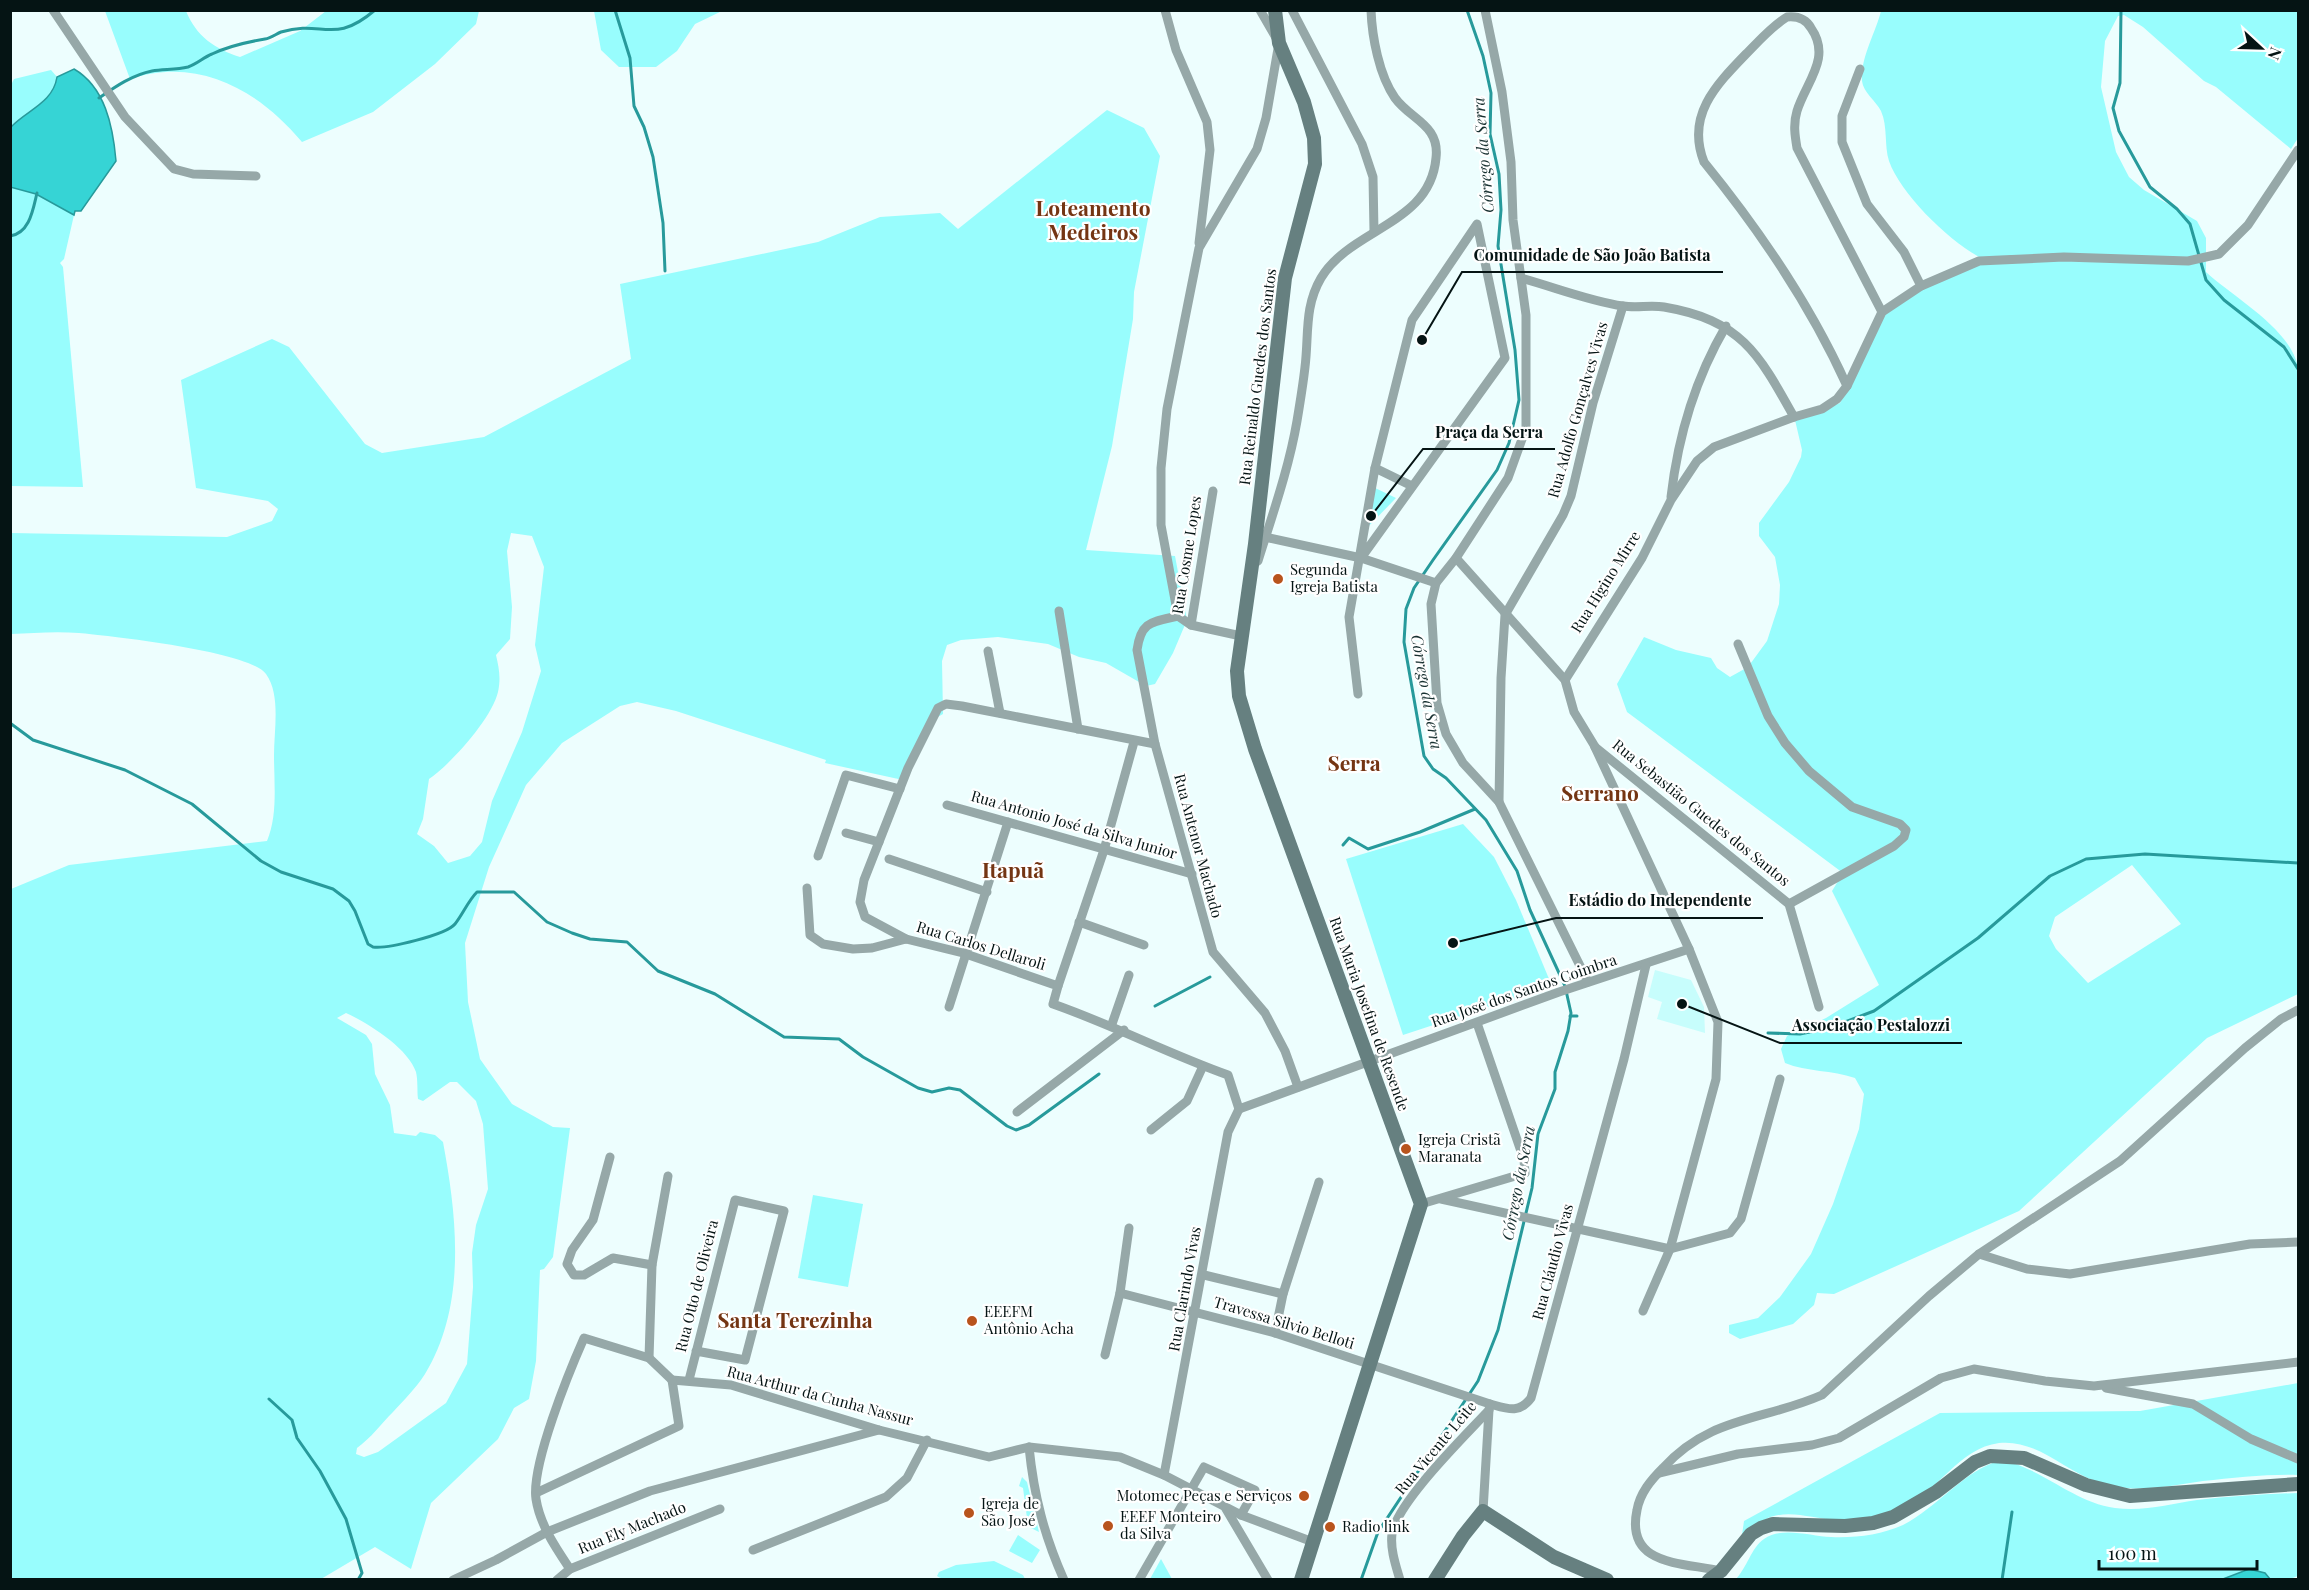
<svg xmlns="http://www.w3.org/2000/svg" width="2309" height="1590" font-family="'Playfair Display',serif">
<style>
.built{fill:#c7fdfc}
.green{fill:#98fdfd;fill-rule:evenodd}
.water{fill:#36d4d5;stroke:#279a9b;stroke-width:1.5}
.lines{fill:none;stroke-linecap:round;stroke-linejoin:round}
.stream{stroke:#279a9b;stroke-width:3}
.street{stroke:#96a8a8;stroke-width:9}
.secondary{stroke:#668080;stroke-width:14}
.poi-dot{fill:#b8541d;stroke:#fff;stroke-width:2}
.labels{text-anchor:middle;stroke-width:4.5;stroke-linejoin:round;paint-order:stroke}
.street-label{font-size:15px;fill:#051414;stroke:#fff}
.poi-label{font-size:15px;fill:#051414;stroke:#fff;text-anchor:start}
.water-label{font-size:16px;font-style:italic;fill:#183131;stroke:#fff}
.district-label{font-size:21px;font-weight:bold;fill:#743513;stroke:#fff}
.leader{fill:none;stroke:#051414;stroke-width:2}
.callout-dot{fill:#051414;stroke:#fff;stroke-width:2}
.callout-label{font-size:16px;text-anchor:middle;font-weight:bold;fill:#051414;stroke:#fff;stroke-width:4.5;stroke-linejoin:round;paint-order:stroke}
</style>
<rect width="100%" height="100%" fill="#edfefe"/>
<path class="built" d="M1655,970L1691,980L1704,1007L1705,1033L1657,1019L1662,1002L1648,997Z"/>
<g class="green">
<path d="M105,11H186C196,36 215,49 240,57L300,31L326,11H479L476,24L435,64L373,112L302,142C258,90 199,56 130,79Z"/>
<path d="M594,11V10L722,11L695,24L677,51L656,67H619L601,50Z"/>
<path d="M1881,11H2298V138L2291,149L2216,87L2204,81L2143,27L2124,15L2118,16L2105,41L2101,87L2116,152L2129,177L2144,190L2197,221L2206,238V272C2234,298 2290,328 2298,367V994L2207,1038L2019,1211L1834,1294L1817,1293L1814,1305L1793,1324L1740,1339L1729,1333V1325L1758,1318L1780,1297L1811,1254L1833,1204L1859,1129L1864,1094L1855,1078C1832,1070 1807,1072 1785,1063L1781,1049L1787,1036L1826,1018L1879,985L1832,891L1843,873L1627,712L1617,684L1644,637L1676,650L1711,658L1717,668L1730,677L1748,667L1767,641L1779,604L1780,585L1775,557L1759,536V523L1789,482L1801,457L1802,450L1795,420L1840,403L1884,314L1928,285L1983,259C1951,243 1901,195 1889,161C1884,145 1888,127 1881,111C1876,101 1863,92 1862,81C1860,58 1876,32 1881,11ZM2132,865L2181,924L2088,983L2056,949L2049,936L2055,917Z"/>
<path d="M51,70L57,77C53,103 27,110 11,127L10,87L14,79Z"/>
<path d="M1107,110L1144,128L1160,156L1134,292L1133,319L1112,446L1086,550L1175,556L1187,620L1173,653L1155,684L1146,686L1106,663L1079,657L1048,644L998,637L961,640L947,645L942,661L943,714L934,719L903,780L825,763L826,760L676,711L637,702L620,706L562,743L526,785L489,867L465,943L468,1002L480,1059L512,1104L553,1127L570,1128L553,1257L544,1269L540,1270L536,1361L529,1399L514,1408L498,1439L431,1503L411,1569L375,1547L321,1579H11V889L69,865L267,841C278,815 274,783 274,755C274,730 281,695 266,674C249,651 111,636 79,633C56,631 33,633 11,634V533L227,537L272,521L278,509L268,501L196,488L181,380L272,339L289,347L365,444L382,453L484,437L631,359L620,284L818,242L880,217L940,213L958,229ZM511,533L532,536L544,567L535,645L541,671L522,732L492,801L482,842L470,856L448,863L434,846L417,834L423,819L429,779C451,764 492,718 498,692C501,678 499,668 496,655L510,639L512,607L507,551ZM346,1013C368,1023 408,1048 416,1072C418,1080 417,1091 418,1099L423,1101L450,1082H457L476,1101L483,1124L488,1189L476,1225L472,1253L473,1287L467,1364L446,1403L378,1452L364,1457L356,1454L357,1448C371,1438 381,1424 393,1412C404,1400 416,1388 425,1374C467,1305 457,1217 443,1142L435,1135L420,1132L416,1136L394,1133L390,1105L375,1074L372,1044L366,1035L337,1018Z"/>
<path d="M10,187L36,194L74,215L64,259L60,263L63,267L83,487L11,486Z"/>
<path d="M1371,486L1396,498L1360,535Z"/>
<path d="M1463,824L1494,857L1516,900L1552,986L1403,1035L1346,859Z"/>
<path d="M813,1195L863,1204L848,1287L798,1278Z"/>
<path d="M2298,1383V1475C2267,1474 2234,1478 2203,1481C2167,1486 2131,1495 2095,1481C2064,1470 2036,1439 1999,1443C1959,1448 1938,1492 1902,1508C1882,1517 1858,1521 1836,1520C1813,1519 1790,1509 1768,1518C1758,1523 1749,1534 1741,1542L1744,1521L1940,1413L2140,1411Z"/>
<path d="M2001,1460C2042,1468 2073,1502 2115,1508C2143,1512 2170,1504 2197,1500C2231,1496 2265,1494 2298,1493V1576L2290,1579H2270C2256,1564 2240,1573 2223,1580H1735C1747,1568 1751,1548 1764,1539C1781,1526 1811,1536 1831,1537C1855,1538 1881,1535 1903,1525C1938,1507 1963,1471 2001,1460Z"/>
<path d="M1022,1477L1027,1482L1039,1532L1021,1523V1519L1027,1518L1023,1488L1019,1486Z"/>
<path d="M1018,1535L1040,1550L1032,1563L1009,1551Z"/>
<path d="M1161,1559L1172,1579H1150Z"/>
<path d="M994,1561L1023,1575L1025,1579C1007,1580 949,1585 937,1576L939,1572L956,1565Z"/>
</g>
<g class="water">
<path d="M74,69C105,87 113,126 116,161L81,211H75L74,215L36,194L10,187L11,127C27,110 53,103 57,77Z"/>
<path d="M2249,1569L2265,1573L2270,1579H2223Z"/>
</g>
<g class="lines">
<g class="stream">
<path d="M615,10L630,58L634,106L644,127L653,157L663,223L665,271"/>
<path d="M2121,10L2120,83L2113,108L2119,131L2150,187L2177,209L2190,224L2206,280L2224,300L2284,347L2298,369"/>
<path d="M99,98C115,87 132,75 152,71C163,69 176,70 188,67C197,64 204,57 212,54C229,46 247,42 265,39C271,38 276,34 281,32C323,19 333,46 375,10"/>
<path d="M10,236C30,233 33,209 37,193"/>
<path d="M10,723L33,740L125,770L192,804L261,861L281,872L333,889L349,901L355,911L368,944L373,947C387,949 446,935 455,924C463,914 468,901 477,892H514L547,922L572,933L590,939L627,942L658,971L715,994L784,1037L839,1039L863,1057L918,1088L932,1092L949,1088L960,1090L1007,1126L1016,1130L1029,1125L1099,1074"/>
<path d="M1343,845L1349,838L1368,849L1420,832L1475,809"/>
<path d="M1155,1006L1210,977"/>
<path d="M1570,1016H1577"/>
<path d="M1768,1033L1800,1034L1829,1028L1874,1011L1978,938L2050,876L2086,859L2145,854L2298,863"/>
<path d="M269,1399L292,1420L297,1438L320,1471L346,1519L362,1573L358,1580"/>
<path d="M1361,1580L1378,1532L1478,1381L1498,1330L1532,1188L1538,1134L1555,1089V1072L1568,1031L1571,1013L1565,986L1530,910L1517,871L1486,820L1446,778L1433,769L1424,756L1404,642L1406,609L1414,588L1433,560L1497,470L1509,443L1519,400L1515,350L1498,246L1501,210L1499,174L1490,134L1491,93L1483,56L1467,10"/>
<path d="M2002,1580L2012,1512"/>
</g>
<g class="street">
<path d="M53,10L125,117L174,169L193,174L256,176"/>
<path d="M1165,10L1176,50L1207,122L1210,150L1199,243"/>
<path d="M1292,10L1362,144L1373,177L1374,232"/>
<path d="M1485,10L1502,92L1511,162L1513,220L1526,315V428L1508,478L1456,558L1436,583L1431,604L1437,703L1446,734L1463,763L1499,802L1588,982"/>
<path d="M1860,69L1842,116V142L1867,204L1904,252L1921,286"/>
<path d="M1521,278C1554,287 1589,301 1623,306C1636,308 1651,305 1664,307C1741,320 1759,354 1794,417"/>
<path d="M1847,386C1810,304 1761,232 1704,162C1686,116 1715,86 1746,54C1759,41 1772,26 1787,17C1797,16 1806,19 1811,28C1832,58 1806,82 1797,111C1793,124 1795,136 1797,148L1882,312"/>
<path d="M1375,468L1412,486"/>
<path d="M1671,497C1678,436 1695,379 1726,326"/>
<path d="M1265,537L1361,558L1436,583"/>
<path d="M1456,558L1565,680L1574,712L1594,745L1689,949L1718,1022L1716,1079L1670,1249L1643,1311"/>
<path d="M1258,561C1272,516 1289,468 1297,421C1300,403 1303,385 1305,367C1309,335 1304,307 1321,278C1351,228 1430,225 1436,158C1440,125 1411,120 1395,98C1379,75 1372,37 1371,10"/>
<path d="M1059,611L1078,729"/>
<path d="M1178,616C1152,622 1141,621 1137,650L1155,744L1213,952L1265,1013L1285,1051L1298,1087"/>
<path d="M1191,625L1213,491"/>
<path d="M1241,636L1191,625L1178,616L1161,525V468L1167,409L1199,248L1257,149L1266,118L1279,43L1260,10"/>
<path d="M1738,644L1768,716L1785,743L1809,771L1852,807L1900,824L1906,830L1904,837L1894,846L1789,904"/>
<path d="M988,651L1000,713"/>
<path d="M1565,680L1642,558L1671,500L1697,461L1714,447L1794,417L1822,409L1837,399L1847,386L1882,312L1921,286L1979,261L2064,257L2188,261L2219,254L2248,225L2298,150"/>
<path d="M1358,694L1349,617L1375,468L1412,320L1477,224L1505,358L1361,558"/>
<path d="M1595,747L1789,904L1819,1007"/>
<path d="M1499,802L1501,678L1505,615L1563,515L1571,496L1593,403L1623,306"/>
<path d="M947,805L1192,874"/>
<path d="M846,833L879,842"/>
<path d="M818,856L846,775L900,789"/>
<path d="M889,859L987,892"/>
<path d="M807,888L810,935L823,944L853,949L872,948L906,939L963,953L1058,986L1053,1004C1113,1025 1169,1054 1228,1075L1239,1109"/>
<path d="M1079,922L1144,945"/>
<path d="M906,939L865,917L860,902L864,880L908,768L938,708L946,704L962,706L1155,744"/>
<path d="M1058,986L1104,850L1134,742"/>
<path d="M949,1007L1008,822"/>
<path d="M1112,1024L1129,975"/>
<path d="M1239,1109L1559,992L1689,949"/>
<path d="M1017,1112L1124,1030"/>
<path d="M1151,1130L1187,1101L1203,1066"/>
<path d="M610,1157L593,1220L572,1250L567,1264L574,1275H584L613,1258L652,1265"/>
<path d="M1441,1199L1670,1249L1730,1233L1741,1219L1780,1079"/>
<path d="M1421,1204L1525,1173L1524,1160L1477,1023"/>
<path d="M1979,1254L2027,1269L2070,1274L2250,1244L2298,1242"/>
<path d="M1204,1275L1283,1294"/>
<path d="M1120,1293L1275,1333L1490,1404C1508,1409 1519,1414 1531,1398L1624,1059L1646,965"/>
<path d="M1275,1333L1283,1294L1319,1182"/>
<path d="M1105,1355L1120,1293L1129,1228"/>
<path d="M649,1358L652,1265L668,1176"/>
<path d="M672,1380L731,1385L879,1430L989,1457L1029,1447L1120,1457L1164,1475L1241,1515L1313,1542"/>
<path d="M689,1380L735,1200L784,1211L745,1360L696,1351"/>
<path d="M2106,1388L2193,1404L2251,1439L2298,1459"/>
<path d="M1029,1447C1034,1496 1044,1535 1064,1580"/>
<path d="M1659,1473L1738,1454L1812,1445L1839,1438L1941,1378L1974,1369L2045,1381L2094,1386L2298,1362"/>
<path d="M1164,1475L1228,1132L1239,1109"/>
<path d="M536,1493L679,1426L672,1380"/>
<path d="M1226,1509L1268,1580"/>
<path d="M1483,1511L1489,1410"/>
<path d="M753,1550L886,1497L907,1478L927,1440"/>
<path d="M570,1569C556,1548 540,1525 536,1499C531,1465 569,1372 584,1338L649,1358L672,1380"/>
<path d="M1721,1571C1683,1562 1625,1567 1637,1510C1640,1493 1651,1480 1663,1468C1710,1416 1763,1421 1822,1395L1929,1296L1979,1254L2120,1161L2245,1048L2281,1019L2298,1010"/>
<path d="M453,1580L496,1560L547,1532L650,1491L879,1430"/>
<path d="M557,1580L570,1569L720,1509"/>
<path d="M1139,1580L1204,1467L1255,1490L1241,1515"/>
<path d="M1400,1580C1396,1566 1390,1549 1392,1534C1397,1502 1466,1435 1489,1410L1490,1404"/>
</g>
<g class="secondary">
<path d="M1275,10L1279,43L1304,102L1314,138L1315,164L1285,278L1255,544L1237,671L1239,696L1255,749L1421,1204L1301,1580"/>
<path d="M1435,1580L1463,1536L1483,1511L1554,1557L1607,1580"/>
<path d="M1709,1580L1721,1571L1751,1534L1761,1528L1773,1524L1845,1526L1873,1523L1893,1517L1936,1492L1975,1462L1990,1456L2024,1458L2086,1485L2130,1496L2298,1484"/>
</g>
</g>
<g class="poi-dot">
<circle cx="1278" cy="579" r="6"/>
<circle cx="1406" cy="1149" r="6"/>
<circle cx="972" cy="1321" r="6"/>
<circle cx="1304" cy="1496" r="6"/>
<circle cx="969" cy="1513" r="6"/>
<circle cx="1108" cy="1526" r="6"/>
<circle cx="1330" cy="1527" r="6"/>
</g>
<g class="labels">
<g class="street-label">
<text transform="translate(1258 377) rotate(-83)" y="5">Rua Reinaldo Guedes dos Santos</text>
<text transform="translate(1578 410) rotate(-74)" y="5">Rua Adolfo Gonçalves Vivas</text>
<text transform="translate(1187 555) rotate(-81)" y="5">Rua Cosme Lopes</text>
<text transform="translate(1606 582) rotate(-58)" y="5">Rua Higino Mirre</text>
<text transform="translate(1701 813) rotate(39)" y="5">Rua Sebastião Guedes dos Santos</text>
<text transform="translate(1074 825) rotate(16)" y="5">Rua Antonio José da Silva Junior</text>
<text transform="translate(1198 846) rotate(75)" y="5">Rua Antenor Machado</text>
<text transform="translate(981 946) rotate(17)" y="5">Rua Carlos Dellaroli</text>
<text transform="translate(1524 991) rotate(-19)" y="5">Rua José dos Santos Coimbra</text>
<text transform="translate(1369 1014) rotate(70)" y="5">Rua Maria Josefina de Resende</text>
<text transform="translate(1553 1262) rotate(-75)" y="5">Rua Cláudio Vivas</text>
<text transform="translate(697 1286) rotate(-76)" y="5">Rua Otto de Oliveira</text>
<text transform="translate(1185 1289) rotate(-80)" y="5">Rua Clarindo Vivas</text>
<text transform="translate(1284 1323) rotate(17)" y="5">Travessa Silvio Belloti</text>
<text transform="translate(820 1396) rotate(15)" y="5">Rua Arthur da Cunha Nassur</text>
<text transform="translate(1436 1448) rotate(-50)" y="5">Rua Vicente Leite</text>
<text transform="translate(632 1528) rotate(-22)" y="5">Rua Ely Machado</text>
</g>
<g class="poi-label">
<text x="1290" y="575">Segunda<tspan x="1290" dy="17">Igreja Batista</tspan></text>
<text x="1418" y="1145">Igreja Cristã<tspan x="1418" dy="17">Maranata</tspan></text>
<text x="984" y="1317">EEEFM<tspan x="984" dy="17">Antônio Acha</tspan></text>
<text x="1292" y="1501" text-anchor="end">Motomec Peças e Serviços</text>
<text x="981" y="1509">Igreja de<tspan x="981" dy="17">São José</tspan></text>
<text x="1120" y="1522">EEEF Monteiro<tspan x="1120" dy="17">da Silva</tspan></text>
<text x="1342" y="1532">Radio link</text>
</g>
<g class="water-label">
<text transform="translate(1483 155) rotate(-95)" y="6">Córrego da Serra</text>
<text transform="translate(1427 692) rotate(80)" y="6">Córrego da Serra</text>
<text transform="translate(1518 1183) rotate(-79)" y="6">Córrego da Serra</text>
</g>
<g class="district-label">
<text x="1093" y="216">Loteamento<tspan x="1093" dy="24">Medeiros</tspan></text>
<text x="1354" y="771">Serra</text>
<text x="1600" y="801">Serrano</text>
<text x="1013" y="878">Itapuã</text>
<text x="795" y="1328">Santa Terezinha</text>
</g>
</g>
<path class="leader" d="M1422 340L1462 272H1723M1371 516L1423 449H1555M1453 943L1556 918H1763M1682 1004L1780 1043H1962"/>
<g class="callout-dot">
<circle cx="1422" cy="340" r="6"/>
<circle cx="1371" cy="516" r="6"/>
<circle cx="1453" cy="943" r="6"/>
<circle cx="1682" cy="1004" r="6"/>
</g>
<g class="callout-label">
<text x="1592" y="261">Comunidade de São João Batista</text>
<text x="1489" y="438">Praça da Serra</text>
<text x="1660" y="906">Estádio do Independente</text>
<text x="1871" y="1031">Associação Pestalozzi</text>
</g>
<rect width="2309" height="1590" fill="none" stroke="#051414" stroke-width="24"/>
<g transform="translate(2261 48) rotate(112)" stroke="#ffffff" stroke-width="4.5" paint-order="stroke">
<path d="M0-4.5L10 22L0 15L-10 22Z" fill="#051414"/>
<text y="-9" font-size="16" font-weight="bold" text-anchor="middle" fill="#051414">N</text>
</g>
<path d="M2099 1560v9h158v-9" fill="none" stroke="#051414" stroke-width="3"/>
<text x="2108" y="1560" font-size="18" fill="#051414" stroke="#ffffff" stroke-width="4.5" paint-order="stroke">100 m</text>
</svg>
